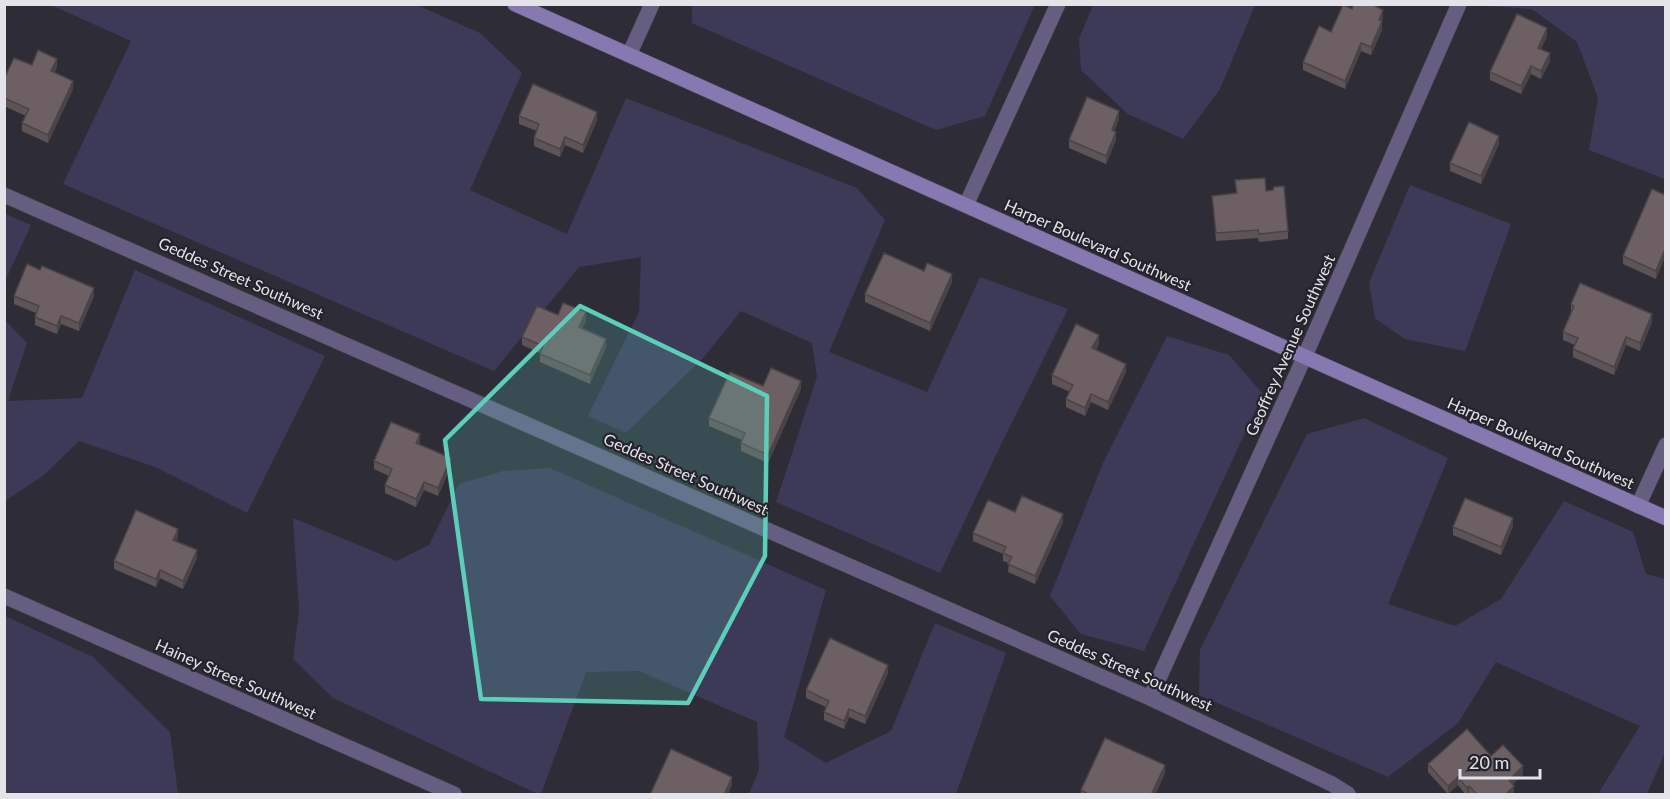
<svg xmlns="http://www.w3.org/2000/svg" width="1670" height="799" font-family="Lato,sans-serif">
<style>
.green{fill:#3d3a57}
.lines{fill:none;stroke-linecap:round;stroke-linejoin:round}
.street-casing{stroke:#4b4a53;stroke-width:16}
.secondary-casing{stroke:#4b4a53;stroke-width:16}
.street{stroke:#665e81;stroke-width:15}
.secondary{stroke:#8678b0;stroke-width:15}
.wall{fill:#5e5356}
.shaded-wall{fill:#4c4346}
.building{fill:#6d6064;stroke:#4c4346;stroke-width:1.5}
.marked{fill:#5dceb9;fill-opacity:0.2;stroke:#5dceb9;stroke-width:4.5;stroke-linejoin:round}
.labels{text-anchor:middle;stroke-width:4.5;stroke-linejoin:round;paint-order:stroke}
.street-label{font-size:16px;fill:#e3e3e9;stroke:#24232d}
</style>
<rect width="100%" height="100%" fill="#2e2d37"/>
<g class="green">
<path d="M51,5H417L480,33L522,73L470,190L567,234L626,98L857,188L885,220L829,352L927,392L980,277L1068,309L995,457L940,573L776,502L817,377L812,343L741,311L704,357L626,433L588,416L639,312L641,257L579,267L494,371L63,184L131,41Z"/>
<path d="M692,5V4L1035,5L985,116L936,130L692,23Z"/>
<path d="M1093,5V4L1255,5L1220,89L1183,139L1128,114L1081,70L1079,39Z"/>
<path d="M1486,5H1665V179L1589,150L1598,98L1577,42L1532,9L1485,6Z"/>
<path d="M1410,185L1511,224L1465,351L1405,339L1375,318L1369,283Z"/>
<path d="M5,214L31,225L5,281Z"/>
<path d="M135,270L325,356L247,513L155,467L79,441L44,475L5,501V320L27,343L8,401L82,398Z"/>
<path d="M1167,336L1229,355L1263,394L1144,651L1081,634L1050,596L1103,463Z"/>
<path d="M1364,418L1448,458L1388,604L1455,626L1501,599L1564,501L1633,532L1646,574L1665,579V753L1647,794H1598L1640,726L1496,662L1458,723L1388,777L1199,695L1200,650L1307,434Z"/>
<path d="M550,468L826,590L784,737L826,763L891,731L935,623L1006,653L956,794H749L759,770L757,722L639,671L586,672L541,794H538L333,698L293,659L299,611L293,518L397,561L429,545L459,484L503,471Z"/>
<path d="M5,616L93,657L170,732L178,794H5Z"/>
</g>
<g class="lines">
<g class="street-casing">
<g id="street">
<path d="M629,55L652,4"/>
<path d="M4,195L1150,698L1332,784L1348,794"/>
<path d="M966,205L1058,4"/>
<path d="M1638,506L1666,445"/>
<path d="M4,596L454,794"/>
<path d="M1150,698L1304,358L1459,4"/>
</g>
</g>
<g class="secondary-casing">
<path id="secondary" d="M515,4L1666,518"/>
</g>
<use href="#street" class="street"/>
<use href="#secondary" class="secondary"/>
</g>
<g class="wall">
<path d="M1352,9L1383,18L1382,21V30L1371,55L1361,51L1345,89L1303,70V62Z"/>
<path d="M1547,36L1541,49L1550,61L1541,79L1531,74L1521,94L1490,80V72Z"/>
<path d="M32,65L57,67L54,73L73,89L48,143L22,131V123L26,116L4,106V79Z"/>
<path d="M519,116L597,120L583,153L565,145L560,157L534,146V138L537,131L519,124Z"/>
<path d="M1119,119L1114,131L1116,140L1106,164L1069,148V140Z"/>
<path d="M1499,144L1481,184L1450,171V163Z"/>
<path d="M1235,180L1266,191L1288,231V239L1259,242L1258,238L1216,241L1212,196L1236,193Z"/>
<path d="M1665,195L1656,279L1623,264V256Z"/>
<path d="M952,282L930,331L865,302V294Z"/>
<path d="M14,296H94L79,331L61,324L57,334L35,325V317L36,313L14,304Z"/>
<path d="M1571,304L1652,322L1640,351L1626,345L1614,375L1573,357V349L1575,345L1563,340V332L1571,312Z"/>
<path d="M558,315L586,321L582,328L606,347L590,384L540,362V353L522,345V337Z"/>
<path d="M1099,343L1096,350L1126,372L1108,410L1091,402L1085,416L1066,407V399L1070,392L1052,384V375Z"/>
<path d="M763,386L801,389L768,463L741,451V443L742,440L709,426V418Z"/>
<path d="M420,442L419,444L451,466L438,496L424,490L416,507L385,493V485L389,476L374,469V461Z"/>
<path d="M1063,522L1035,584L1008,572L1009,563L1003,561V554L973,541V533Z"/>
<path d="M1513,526L1501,555L1453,535V527Z"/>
<path d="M178,537L176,541L197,558L183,589L160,578L156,587L114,569V561Z"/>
<path d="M888,673L865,724L849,717L844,729L824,720V712L826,707L806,698V690Z"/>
<path d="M1491,756L1523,774L1513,784L1514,794V795H1470L1469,794L1466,795L1458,785L1448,794L1428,772V764Z"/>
<path d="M1165,773L1155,795H1081V790Z"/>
</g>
<g class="shaded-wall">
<path d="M1383,10V18L1379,28V20Z"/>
<path d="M1382,21V30L1371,55V47Z"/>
<path d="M1547,28V36L1538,56V48Z"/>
<path d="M1361,43V51L1345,89V81Z"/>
<path d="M1550,53V61L1541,79V71Z"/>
<path d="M57,59V67L51,79V71Z"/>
<path d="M1531,66V74L1521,94V86Z"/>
<path d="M73,81V89L48,143V135Z"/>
<path d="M1119,111V119L1112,138V130Z"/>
<path d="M597,112V120L583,153V145Z"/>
<path d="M1116,132V140L1106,164V156Z"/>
<path d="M1499,136V144L1481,184V176Z"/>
<path d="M565,137V145L560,157V149Z"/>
<path d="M1665,249V257L1656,279V271Z"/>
<path d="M952,274V282L930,331V323Z"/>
<path d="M94,288V296L79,331V323Z"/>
<path d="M586,312V321L579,335V327Z"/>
<path d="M1652,314V322L1640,351V343Z"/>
<path d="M61,316V324L57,334V326Z"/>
<path d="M1099,335V343L1092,356V348Z"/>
<path d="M1626,337V345L1614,375V367Z"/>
<path d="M606,339V347L590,384V375Z"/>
<path d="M1126,364V372L1108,410V402Z"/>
<path d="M801,381V389L768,463V455Z"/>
<path d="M1091,394V402L1085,416V408Z"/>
<path d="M420,434V442L416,451V443Z"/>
<path d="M451,458V466L438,496V488Z"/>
<path d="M424,482V490L416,507V499Z"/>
<path d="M1063,514V522L1035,584V576Z"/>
<path d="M1513,518V526L1501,555V547Z"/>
<path d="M178,529V537L173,548V540Z"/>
<path d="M197,550V558L183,589V581Z"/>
<path d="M160,570V578L156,587V579Z"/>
<path d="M888,665V673L865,724V716Z"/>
<path d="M849,709V717L844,729V721Z"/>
<path d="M1165,765V773L1155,795H1151Z"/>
<path d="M1523,766V774L1509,788V780Z"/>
<path d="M732,777V785L728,795H724Z"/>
<path d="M1458,777V785L1448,794V786Z"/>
<path d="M1469,786V794L1467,795V788Z"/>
<path d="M1514,786V795H1505Z"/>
</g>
<g class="building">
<path d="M1354,4H1371L1383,10L1379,20L1382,21L1371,47L1361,43L1345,81L1303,62L1319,26L1331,32L1343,5L1352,9Z"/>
<path d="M1517,14L1547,28L1538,48L1550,53L1541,71L1531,66L1521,86L1490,72Z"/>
<path d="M38,50L57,59L51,71L73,81L48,135L22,123L29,109L4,98V79L14,58L32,65Z"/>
<path d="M533,84L597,112L583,145L565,137L560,149L534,138L539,124L519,116Z"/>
<path d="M1087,97L1119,111L1112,130L1116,132L1106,156L1069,140Z"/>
<path d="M1469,122L1499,136L1481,176L1450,163Z"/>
<path d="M1265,178L1266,191L1273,190L1274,187L1284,186L1288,231L1259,234L1258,230L1216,233L1212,196L1237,193L1235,180Z"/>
<path d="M1652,189L1665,195V249L1656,271L1623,256Z"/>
<path d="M884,253L924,271L927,263L952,274L930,323L865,294Z"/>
<path d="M27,264L40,270L42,266L94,288L79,323L61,316L57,326L35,317L39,306L14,296Z"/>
<path d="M1580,283L1652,314L1640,343L1626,337L1614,367L1573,349L1578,338L1563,332L1574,306L1571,304Z"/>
<path d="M563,303L586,312L579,327L606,339L590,375L540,354L543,346L522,337L537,306L558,315Z"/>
<path d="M1076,324L1099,335L1092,348L1126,364L1108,402L1091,394L1085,408L1066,399L1073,385L1052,375Z"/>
<path d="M771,368L801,381L768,455L741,443L745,433L709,418L730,372L763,386Z"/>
<path d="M391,422L420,434L416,443L451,458L438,488L424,482L416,499L385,485L392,469L374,461Z"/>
<path d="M1022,496L1063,514L1035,576L1008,564L1012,557L1003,553L1006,547L973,533L988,500L1015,512Z"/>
<path d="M1465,498L1513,518L1501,547L1453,527Z"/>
<path d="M136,510L178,529L173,540L197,550L183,581L160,570L156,579L114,561Z"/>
<path d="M830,638L888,665L865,716L849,709L844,721L824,712L829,701L806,690Z"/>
<path d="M1467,729L1491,756L1503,745L1523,766L1509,780L1514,786L1505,795H1478L1469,786L1467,788L1458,777L1448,786L1428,764Z"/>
<path d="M1105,738L1165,765L1151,795H1090L1081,790Z"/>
<path d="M671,749L732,777L724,795H650Z"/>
</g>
<path class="marked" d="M580,306L767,396L765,556L688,703L481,699L445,440Z"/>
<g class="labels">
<g class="street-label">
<text transform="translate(1098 245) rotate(24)" y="6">Harper Boulevard Southwest</text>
<text transform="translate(241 278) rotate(24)" y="6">Geddes Street Southwest</text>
<text transform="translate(1290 345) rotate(-66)" y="6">Geoffrey Avenue Southwest</text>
<text transform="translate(1541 443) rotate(24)" y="6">Harper Boulevard Southwest</text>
<text transform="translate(686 474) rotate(24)" y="6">Geddes Street Southwest</text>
<text transform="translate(1130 670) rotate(24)" y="6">Geddes Street Southwest</text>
<text transform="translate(236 679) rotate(24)" y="6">Hainey Street Southwest</text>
</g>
</g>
<rect width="1670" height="799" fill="none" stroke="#e3e3e9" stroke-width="12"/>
<path d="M1460 769v9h80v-9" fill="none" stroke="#e3e3e9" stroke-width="3"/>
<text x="1469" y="769" font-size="18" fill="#e3e3e9" stroke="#24232d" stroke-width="4.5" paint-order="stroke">20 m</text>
</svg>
